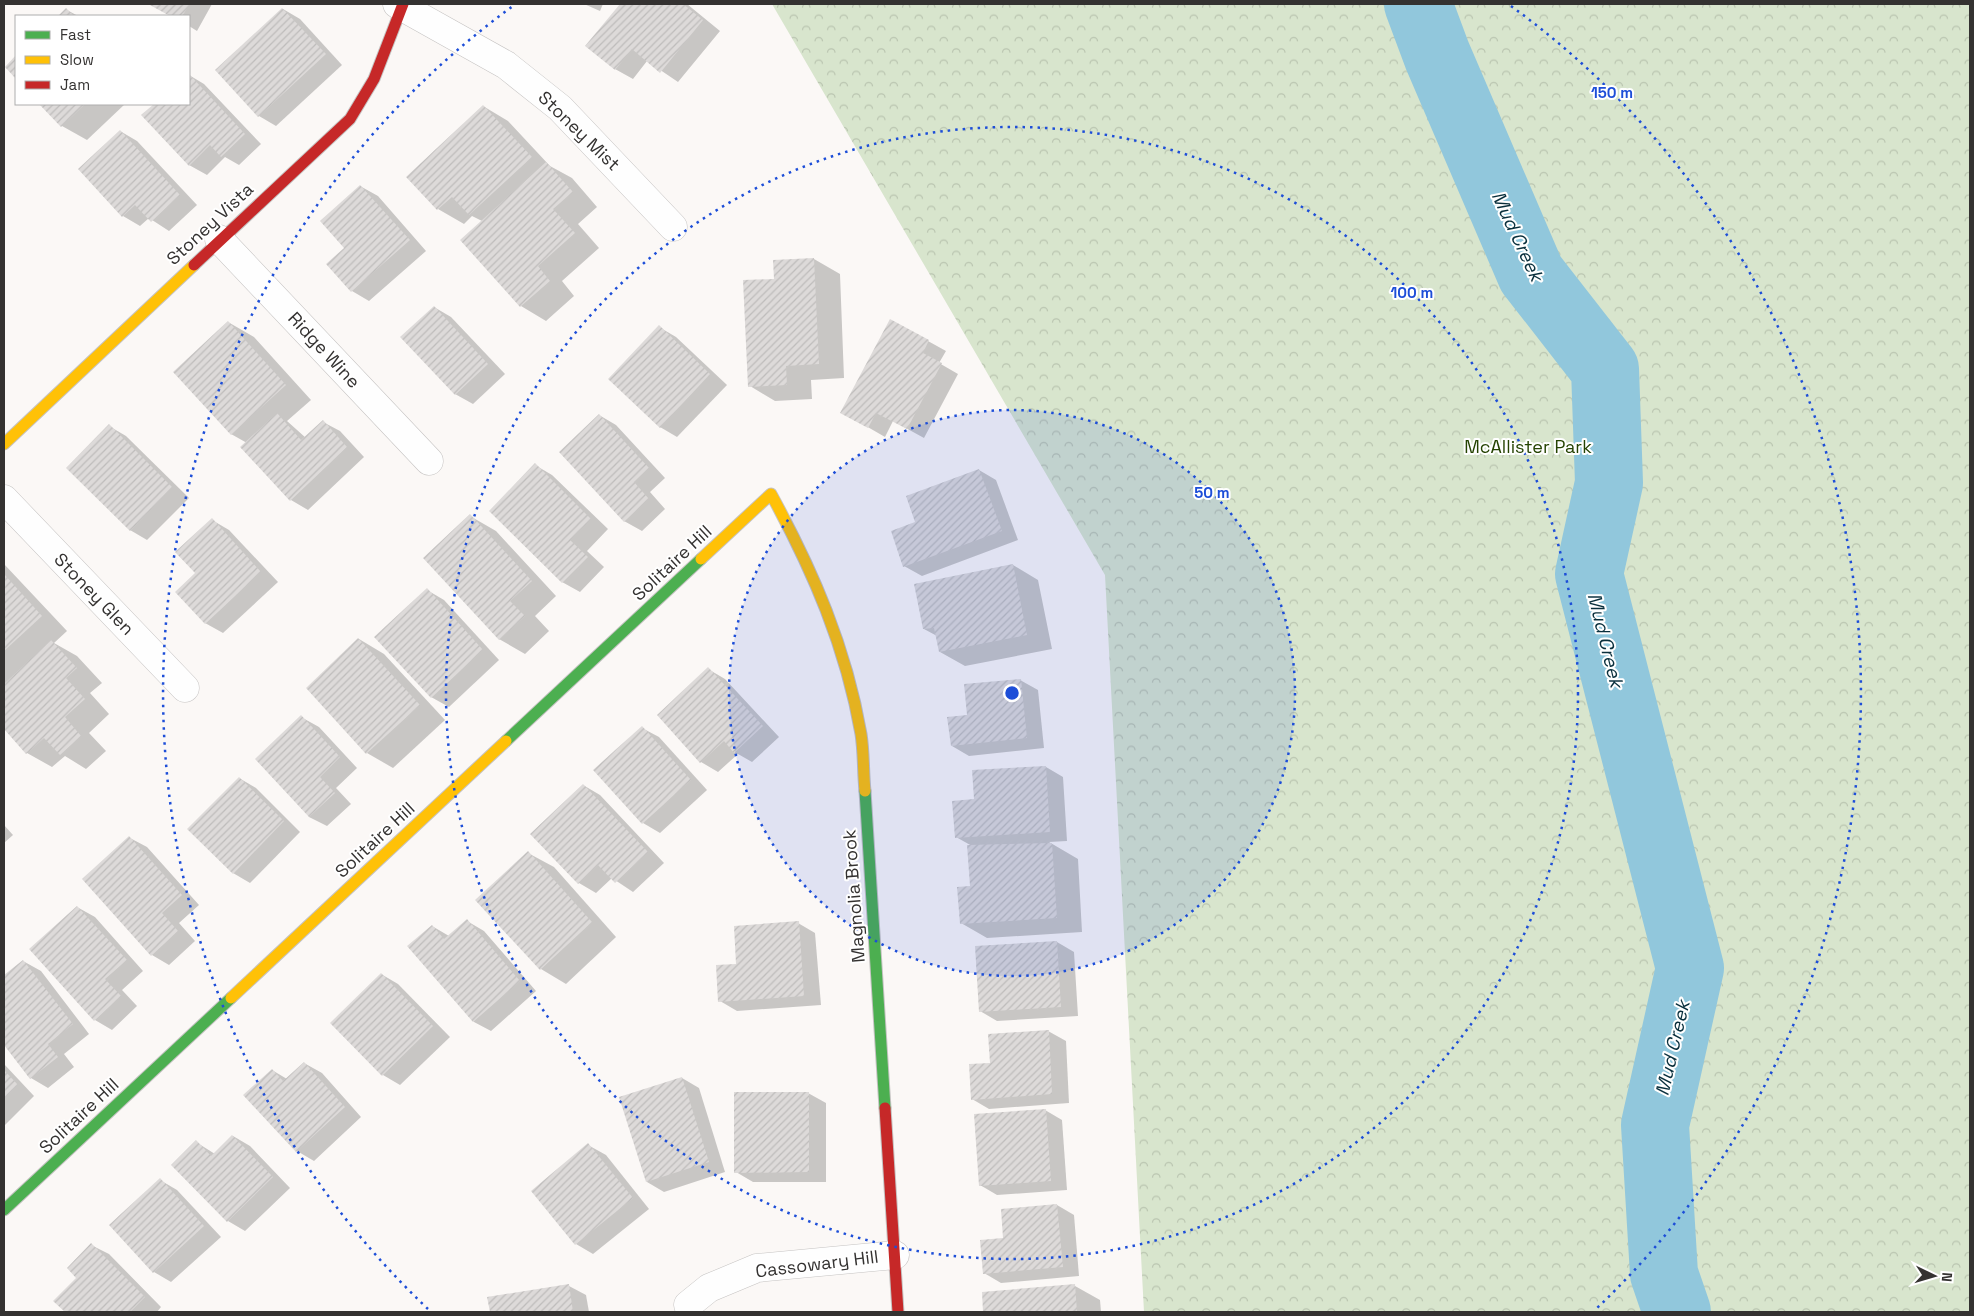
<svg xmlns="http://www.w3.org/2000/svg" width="1974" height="1316" font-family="'Space Grotesk',sans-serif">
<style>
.park{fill:url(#park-crowns)}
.shadow{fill:#0003}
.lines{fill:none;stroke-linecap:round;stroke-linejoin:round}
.stream{stroke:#91c7dc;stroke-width:11}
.river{stroke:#91c7dc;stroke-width:68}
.building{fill:url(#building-hatch)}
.street-casing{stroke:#c5c3c2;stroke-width:29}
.fast-casing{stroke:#c5c3c2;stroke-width:13}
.slow-casing{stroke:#c5c3c2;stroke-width:13}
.jam-casing{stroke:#c5c3c2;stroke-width:13}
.street{stroke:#fefefe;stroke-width:28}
.fast{stroke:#4caf50;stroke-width:11}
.slow{stroke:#ffc107;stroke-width:11}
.jam{stroke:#c62828;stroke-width:11}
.ring{fill:none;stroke:#1d4ed8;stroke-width:2.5;stroke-dasharray:2.5 5}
.labels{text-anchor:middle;stroke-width:4;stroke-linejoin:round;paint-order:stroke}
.street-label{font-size:18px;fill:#343231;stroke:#fff}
.park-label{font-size:18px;fill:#254302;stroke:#fff}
.water-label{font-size:19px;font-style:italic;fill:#092f3c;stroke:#fff}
.centre{fill:#1d4ed8;stroke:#fff;stroke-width:2.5}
.ring-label{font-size:15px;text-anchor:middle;font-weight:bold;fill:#1d4ed8;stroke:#fff;stroke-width:4;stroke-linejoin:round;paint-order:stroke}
</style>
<defs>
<pattern id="park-crowns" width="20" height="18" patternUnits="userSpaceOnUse" patternTransform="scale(1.25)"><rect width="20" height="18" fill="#d8e5cd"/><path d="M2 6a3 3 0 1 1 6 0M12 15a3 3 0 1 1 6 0" fill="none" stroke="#bac5b0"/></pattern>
<pattern id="building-hatch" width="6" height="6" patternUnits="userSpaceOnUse" patternTransform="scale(1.25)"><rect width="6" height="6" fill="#dddad9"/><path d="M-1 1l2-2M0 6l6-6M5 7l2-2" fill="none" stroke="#bebcbb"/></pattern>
</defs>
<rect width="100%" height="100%" fill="#fbf8f6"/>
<path class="park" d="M772,4H1970V1312H1144L1105,575Z"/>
<g class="shadow">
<path d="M151,4H212L197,31L189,26V16H172Z"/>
<path d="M584,4H603L600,11Z"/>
<path d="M621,4H687L720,31L678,82L647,61L633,79L615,69L587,46Z"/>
<path d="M283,9L300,19L342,65L276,126L259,116Z"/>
<path d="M67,10L78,16H60Z"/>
<path d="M189,75L204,84L261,144L239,165L225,157L207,175L189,165L143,116L155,104H189Z"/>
<path d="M41,104H125L87,140L62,126Z"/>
<path d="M483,106L508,121L550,166L572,178L597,207L578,224L599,248L562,281L574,296L546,321L521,306L462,240L482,221L472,216L464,224L438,209L407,177Z"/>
<path d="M120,131L137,141L197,205L169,231L149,218L140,226L123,216Z"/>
<path d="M360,186L378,196L426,251L369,301L352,291L328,264L346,248Z"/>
<path d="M814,259L840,274L844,378L811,380L812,399L775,401L750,386L775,280Z"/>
<path d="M434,307L451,317L505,374L473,404L455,394Z"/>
<path d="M890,320L946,351L939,363L958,374L924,438L893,421L885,437L859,422Z"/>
<path d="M228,322L254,337L311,400L287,421L306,438L323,422L340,431L364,457L308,510L291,500L247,443L231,434Z"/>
<path d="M659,327L676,337L727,385L677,437L660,427Z"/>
<path d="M599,415L616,425L665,478L650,492L665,509L642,531L624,521Z"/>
<path d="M109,426L126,436L189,498L147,540L130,530Z"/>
<path d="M535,465L552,475L608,529L587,551L604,567L580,592L562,582Z"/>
<path d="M979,470L996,480L1018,540L922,576L904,566L917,523Z"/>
<path d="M470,516L496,531L556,596L535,616L549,631L525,654L499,639Z"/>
<path d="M212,520L229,530L278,582L223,633L205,623Z"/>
<path d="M4,564L67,631L54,643L77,656L102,683L90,693L109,714L89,733L106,751L86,769L65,756L52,767L27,753L4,727Z"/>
<path d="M1013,565L1038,580L1052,649L965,666L940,652L937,636L924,629Z"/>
<path d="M427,590L444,600L499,660L449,707L431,697Z"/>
<path d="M359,639L384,654L445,720L393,768L367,753L307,688Z"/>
<path d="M708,669L725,679L779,737L752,762L738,754L718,772L701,762L658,715Z"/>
<path d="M1020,680L1038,690L1044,748L969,756L952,746L969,717Z"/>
<path d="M301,717L319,727L357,768L336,788L351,804L327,826L309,817Z"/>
<path d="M642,728L659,737L707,790L660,833L643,823Z"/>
<path d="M1046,767L1063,777L1067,841L1049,842L1078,859L1082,932L987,938L961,923L971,888L972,846L956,837Z"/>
<path d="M239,778L256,788L300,832L250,883L233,873Z"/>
<path d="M583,785L600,795L664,863L633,892L612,878L596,893L579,883Z"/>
<path d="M4,825L13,835L4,843Z"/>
<path d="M130,838L147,847L199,905L179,923L195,941L169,965L152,955Z"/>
<path d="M528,853L554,867L616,937L566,984L541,969Z"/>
<path d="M77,907L95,917L143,971L122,990L137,1006L112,1030L95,1020Z"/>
<path d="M467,921L484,931L536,991L491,1031L474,1022L409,946L432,926L449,936Z"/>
<path d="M798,923L815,933L821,1005L737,1011L720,1001L738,965Z"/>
<path d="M1057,942L1074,952L1078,1016L997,1021L980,1011Z"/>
<path d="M23,961L41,971L89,1034L64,1054L74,1067L48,1088L31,1078L4,1043V977Z"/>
<path d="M381,974L398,984L450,1037L400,1085L383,1075Z"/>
<path d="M1048,1031L1066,1041L1069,1103L989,1109L972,1099Z"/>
<path d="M304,1063L322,1073L361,1117L314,1161L297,1151L272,1070L287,1079Z"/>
<path d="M4,1064L34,1096L4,1126Z"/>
<path d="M682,1078L699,1088L725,1172L664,1192L647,1182Z"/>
<path d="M808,1093L826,1103V1182H753L736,1172Z"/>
<path d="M1045,1110L1062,1120L1067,1190L997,1195L980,1185Z"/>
<path d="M233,1136L250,1146L290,1188L245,1231L228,1221L173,1165L196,1142L215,1154Z"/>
<path d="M588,1145L606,1155L649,1209L593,1254L576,1244Z"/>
<path d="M160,1180L177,1190L221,1237L171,1282L154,1272L111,1225Z"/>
<path d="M1057,1205L1074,1215L1079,1276L1001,1283L984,1273L1005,1239Z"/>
<path d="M91,1245L109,1254L161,1307L157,1312H66L55,1301L78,1278Z"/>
<path d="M569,1286L586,1295L589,1312H491L489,1298Z"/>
<path d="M1075,1286L1100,1300L1101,1312H984L983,1293Z"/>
</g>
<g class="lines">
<path class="stream" d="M1658,1312L1664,1274"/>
<path class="river" d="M1418,4L1437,55L1531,274L1605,369L1609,483L1589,574L1690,968L1655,1125L1664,1274L1677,1312"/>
</g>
<g class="building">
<path d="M148,4H190L182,16H170Z"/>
<path d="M620,4H683L703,20L660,73L632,49L615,70L585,46Z"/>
<path d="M66,8L74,16H58Z"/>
<path d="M282,8L326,54L258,117L215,70Z"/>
<path d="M16,55V79L5,67Z"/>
<path d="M189,74L245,134L221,157L210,145L189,166L141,115L154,104H189Z"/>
<path d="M39,104H85L61,127Z"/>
<path d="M483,105L532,157L469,215L452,197L437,210L406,177Z"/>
<path d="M120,130L180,195L151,222L135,205L122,217L78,169Z"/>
<path d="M546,162L573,192L553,209L575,233L538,266L550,281L520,307L460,240Z"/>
<path d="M360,185L410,240L351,292L326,264L344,248L320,221Z"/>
<path d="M814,258L819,364L786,366L787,385L748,387L743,280L774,279L773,260Z"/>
<path d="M434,306L488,364L455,395L400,337Z"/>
<path d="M890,319L929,340L923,353L942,363L907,429L876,413L868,428L840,413Z"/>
<path d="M228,321L286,385L231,435L173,372Z"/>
<path d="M659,325L710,374L660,428L608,379Z"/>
<path d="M277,413L301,440L323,420L347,447L290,501L240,447Z"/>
<path d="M599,414L649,468L634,482L649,499L624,522L559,452Z"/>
<path d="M109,424L172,487L130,531L66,468Z"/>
<path d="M535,463L591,519L570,540L588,557L562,583L489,511Z"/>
<path d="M979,469L1002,531L903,567L891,531L915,522L906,496Z"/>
<path d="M470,514L532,581L510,601L525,616L499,640L423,558Z"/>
<path d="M212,518L261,572L205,624L175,592L195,573L175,552Z"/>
<path d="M1013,564L1027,635L939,652L934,628L923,629L914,584Z"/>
<path d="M4,574L42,616L4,651Z"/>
<path d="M427,588L483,650L431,698L374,637Z"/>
<path d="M358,638L420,705L366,754L306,688Z"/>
<path d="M51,640L77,668L66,678L85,699L65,717L81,736L60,755L44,738L26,754L4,729V684Z"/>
<path d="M708,667L763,726L734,753L724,741L700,763L657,715Z"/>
<path d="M1021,679L1027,738L951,746L947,717L967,715L964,684Z"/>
<path d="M301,715L340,757L320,777L335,793L309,817L255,759Z"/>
<path d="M642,726L691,780L642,824L593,770Z"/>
<path d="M1046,766L1050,832L955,838L952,801L974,799L972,770Z"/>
<path d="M239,777L284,821L233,874L187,829Z"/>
<path d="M583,784L648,852L615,883L598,865L578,884L530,834Z"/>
<path d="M129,836L182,895L162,913L178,931L151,956L82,879Z"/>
<path d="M1052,843L1057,918L960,924L957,887L970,886L967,845Z"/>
<path d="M528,851L592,922L540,970L475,900Z"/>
<path d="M77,906L127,960L105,979L121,996L94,1021L29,949Z"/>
<path d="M467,919L520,981L473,1022L407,946L432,925L444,939Z"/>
<path d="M799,921L804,996L718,1002L716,965L736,964L734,926Z"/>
<path d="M1057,941L1061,1007L979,1012L975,946Z"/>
<path d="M23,960L73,1024L48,1044L58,1057L30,1079L4,1045V975Z"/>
<path d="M381,973L433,1026L382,1076L330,1023Z"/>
<path d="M1049,1030L1052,1094L971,1100L969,1064L990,1063L988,1034Z"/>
<path d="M304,1062L345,1107L296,1152L243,1095L272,1069L283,1081Z"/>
<path d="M4,1070L18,1085L4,1099Z"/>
<path d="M682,1077L709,1162L646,1182L619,1097Z"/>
<path d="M734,1092H809V1172L734,1173Z"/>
<path d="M1046,1109L1051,1181L979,1186L974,1114Z"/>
<path d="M232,1135L273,1177L227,1222L171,1165L196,1140L211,1156Z"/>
<path d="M588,1143L633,1198L575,1245L531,1191Z"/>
<path d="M160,1178L204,1226L153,1273L109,1225Z"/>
<path d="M1057,1204L1063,1267L983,1274L980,1240L1003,1238L1001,1209Z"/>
<path d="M91,1243L145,1297L130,1312H65L53,1301L76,1278L67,1268Z"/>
<path d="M569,1284L573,1312H490L487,1297Z"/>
<path d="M1075,1284L1077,1312H983L982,1292Z"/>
</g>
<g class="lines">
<g class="street-casing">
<g id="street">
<path d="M397,4L506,65L560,108L673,227"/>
<path d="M219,239L429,461"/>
<path d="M4,499L185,688"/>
<path d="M688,1305L709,1288L757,1268L895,1255"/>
</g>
</g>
<g class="fast-casing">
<g id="fast">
<path d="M506,741L701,559"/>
<path d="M865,791L885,1108"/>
<path d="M4,1210L231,998"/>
</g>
</g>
<g class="slow-casing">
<g id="slow">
<path d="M4,444L194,265"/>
<path d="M701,559L771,494C813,571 846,647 861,734C864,753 863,772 865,791"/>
<path d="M231,998L506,741"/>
</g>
</g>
<g class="jam-casing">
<g id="jam">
<path d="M194,265L350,119L374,79L403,4"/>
<path d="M885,1108L898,1312"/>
</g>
</g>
<use href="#street" class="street"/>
<use href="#fast" class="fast"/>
<use href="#slow" class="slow"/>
<use href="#jam" class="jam"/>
</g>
<circle cx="1012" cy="693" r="283" fill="#1d4ed8" fill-opacity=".12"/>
<g class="ring">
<circle cx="1012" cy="693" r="283"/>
<circle cx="1012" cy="693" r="566"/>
<path d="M428 1309A849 849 0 0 1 513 6M1511 6A849 849 0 0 1 1596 1309"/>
</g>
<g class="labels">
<g class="street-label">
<text transform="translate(579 131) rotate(44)" y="6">Stoney Mist</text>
<text transform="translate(210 224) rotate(-43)" y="6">Stoney Vista</text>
<text transform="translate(324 350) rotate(47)" y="6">Ridge Wine</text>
<text transform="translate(672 563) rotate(-43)" y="6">Solitaire Hill</text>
<text transform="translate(94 594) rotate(46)" y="6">Stoney Glen</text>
<text transform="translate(375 840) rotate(-43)" y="6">Solitaire Hill</text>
<text transform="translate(854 896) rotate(-94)" y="6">Magnolia Brook</text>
<text transform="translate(79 1116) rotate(-43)" y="6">Solitaire Hill</text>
<text transform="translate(817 1264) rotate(-7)" y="6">Cassowary Hill</text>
</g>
<g class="park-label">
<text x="1528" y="453">McAllister Park</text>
</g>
<g class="water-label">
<text transform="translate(1518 236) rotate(65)" y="7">Mud Creek</text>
<text transform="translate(1606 640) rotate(76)" y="7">Mud Creek</text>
<text transform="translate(1672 1048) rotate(-77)" y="7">Mud Creek</text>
</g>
</g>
<circle cx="1012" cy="693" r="8" class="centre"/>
<g class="ring-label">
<text x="1612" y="98">150 m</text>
<text x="1412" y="298">100 m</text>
<text x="1212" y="498">50 m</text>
</g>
<rect width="1974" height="1316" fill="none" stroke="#343231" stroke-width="10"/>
<rect x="15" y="15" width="175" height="90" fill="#ffffff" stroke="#aeadad"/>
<rect x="25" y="31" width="25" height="8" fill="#4caf50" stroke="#aeadad"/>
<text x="60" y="40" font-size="15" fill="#343231">Fast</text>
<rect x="25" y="56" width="25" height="8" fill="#ffc107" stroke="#aeadad"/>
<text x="60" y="65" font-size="15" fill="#343231">Slow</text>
<rect x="25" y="81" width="25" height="8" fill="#c62828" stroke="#aeadad"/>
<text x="60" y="90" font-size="15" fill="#343231">Jam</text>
<g transform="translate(1934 1276) rotate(95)" stroke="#ffffff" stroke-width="4" paint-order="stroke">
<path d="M0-4L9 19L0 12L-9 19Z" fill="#343231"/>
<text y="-8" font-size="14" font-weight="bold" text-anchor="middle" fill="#343231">N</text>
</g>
</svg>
